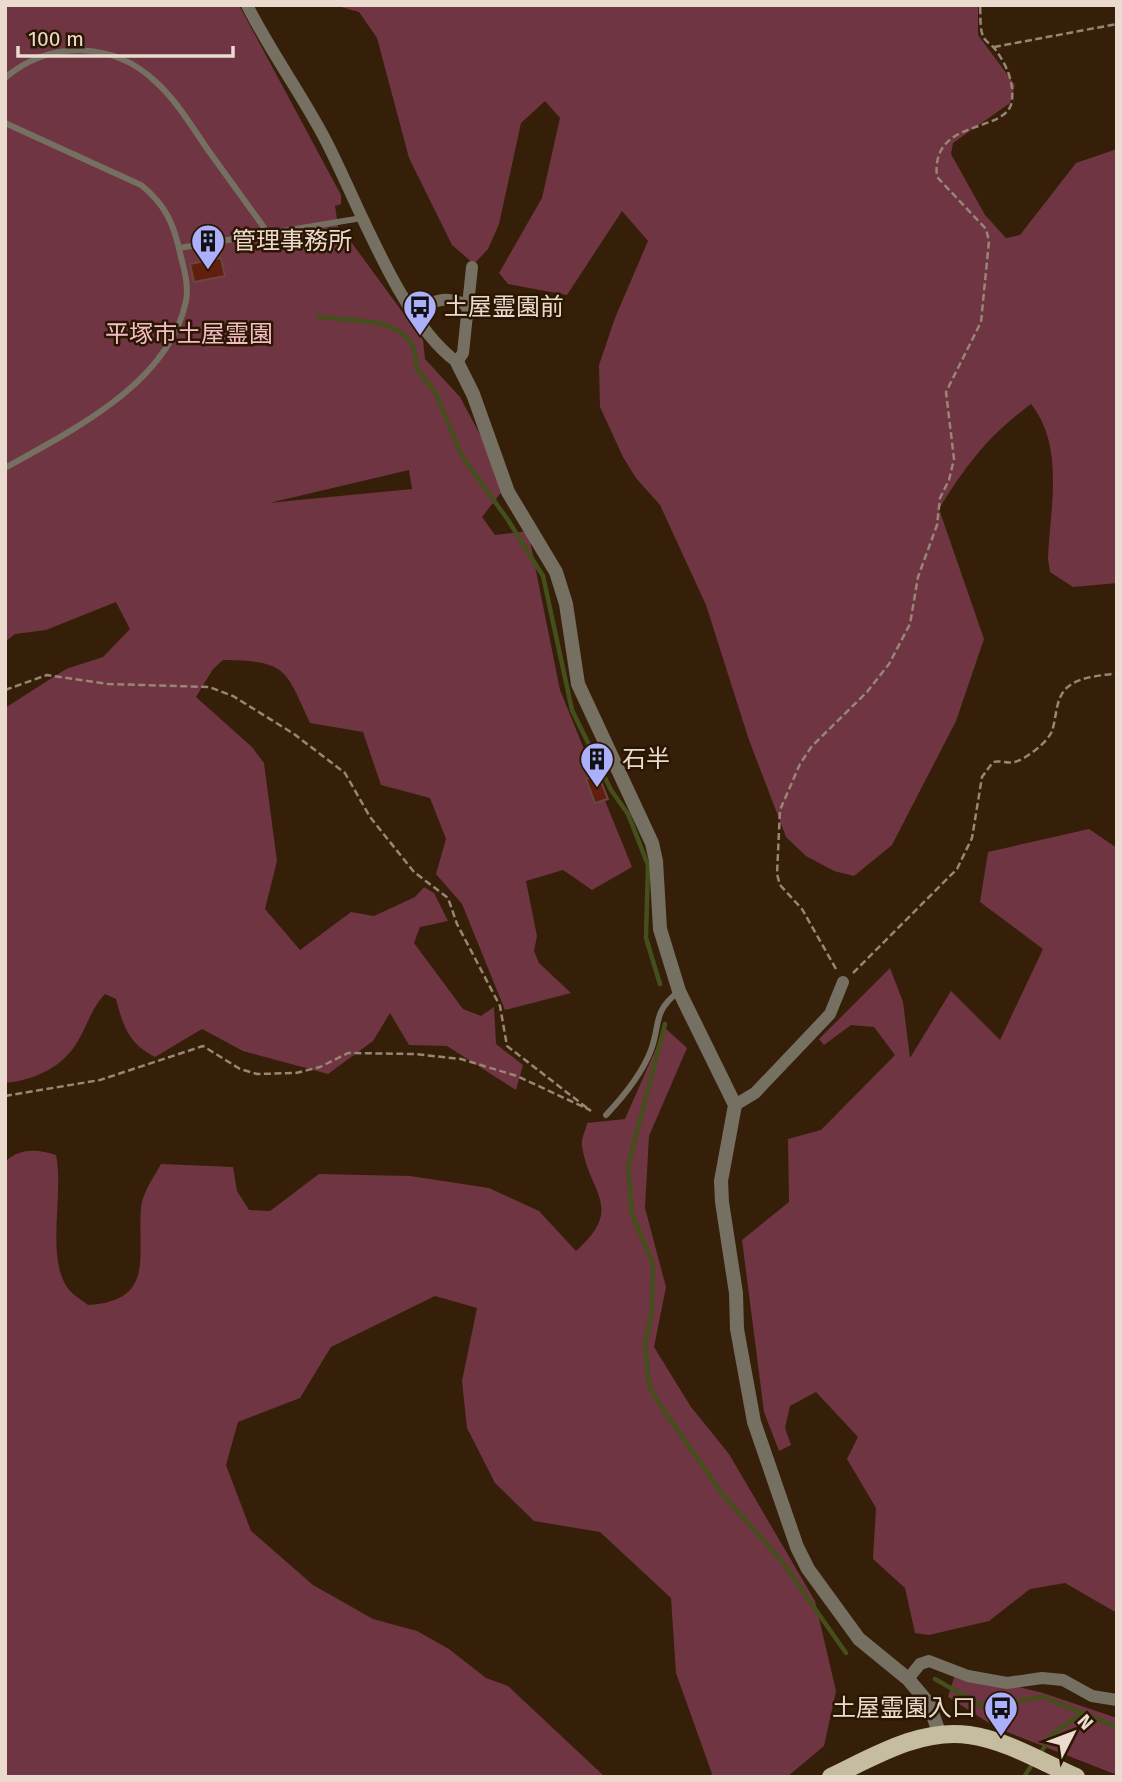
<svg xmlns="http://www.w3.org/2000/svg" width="1122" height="1782" font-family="'Fira Sans','Noto Sans JP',sans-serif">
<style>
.green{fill:#6f3542;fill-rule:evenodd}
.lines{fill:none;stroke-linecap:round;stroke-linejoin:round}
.stream{stroke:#444f1c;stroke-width:4.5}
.building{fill:#621f0e;stroke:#69483f;stroke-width:2}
.path{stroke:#988574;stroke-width:2.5;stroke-dasharray:7 3.5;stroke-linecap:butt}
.service{stroke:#757062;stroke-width:6}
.minor{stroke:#757062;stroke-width:12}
.tertiary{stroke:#757062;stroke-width:14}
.primary{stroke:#c6bc9f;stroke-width:18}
.labels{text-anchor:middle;stroke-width:5;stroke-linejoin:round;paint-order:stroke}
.poi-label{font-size:24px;fill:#eadbce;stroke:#2b1601;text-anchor:start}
.park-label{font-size:24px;fill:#f3bdc6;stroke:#2b1601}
</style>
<rect width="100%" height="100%" fill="#351f09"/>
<g class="green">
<path d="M5,5H239L341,195V204L335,206L339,232L346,235L423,340L425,359L460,397L507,485L482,517L495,535L528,531L560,690L632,867L592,890L563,870L526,881L537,936L534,951L539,963L571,993L505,1010L462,904L436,874L446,839L430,798L381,785L363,732L310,723C285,668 287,661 223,660L213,669L196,697L252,747L264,763L277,861L265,909L300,950L351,912L374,916L415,897L424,887L434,893L448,921L420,927L414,943L463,1009L481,1016L494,1007L496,1044L523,1065L516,1090L447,1046L409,1045L390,1013L373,1041L328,1074L243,1051L202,1029L155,1057C129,1044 123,1026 116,999L105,994C91,1009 88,1024 78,1041C63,1067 35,1080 5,1083V708L66,669L103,657L130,629L116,602L46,630L15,634L5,642ZM409,470L412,489L268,503H269Z"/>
<path d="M334,5H978V35L1015,85L1010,103L953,143L951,154L985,215L1006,238L1020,235L1076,163L1117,149V583L1073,587L1050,572L1048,559C1050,507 1065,447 1031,404C988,436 967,464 939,509L984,639L956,721L892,845L854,876L834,871L806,856L786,837L749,740L706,605L660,505L636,478L623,457L600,407L599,365L615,318L648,241L622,211L567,295L508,284L499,273L542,198L560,118L545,101L521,123L499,224L488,249L474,264L452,245L409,158L377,38L359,12Z"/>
<path d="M1089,829L1117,848V1613L1065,1583L1030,1589L989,1621L929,1635L915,1633L905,1588L873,1559L876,1508L847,1459L858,1437L816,1392L790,1406L785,1428L791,1445L779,1451L764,1412L742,1240L789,1202L788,1139L821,1130L895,1055L874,1027L851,1025L824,1045L819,1039L890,968L903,1002L910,1058L951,991L1000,1040L1043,949L980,902L988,852Z"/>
<path d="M665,1028L687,1048L649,1136L645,1208L666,1287L654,1347L691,1407L729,1454L815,1601L836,1691L824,1746L787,1777H709L712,1774L676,1673L671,1598L600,1532L534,1521L495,1483L467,1428L462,1381L477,1308L435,1296L331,1347L300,1398L238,1422L226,1465L251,1531L313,1585L373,1619L417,1631L449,1649L486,1678L508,1686L605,1777H5V1162C19,1148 38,1149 56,1155C64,1193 46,1256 67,1287C71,1294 82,1300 88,1305C156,1301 137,1256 141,1208C142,1193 154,1177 161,1164L233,1167L237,1191L249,1210L270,1211L319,1174L410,1176L489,1188L539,1211L576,1251C626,1206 588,1193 582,1145C581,1138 586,1130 587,1123L625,1119Z"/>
<path d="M956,1671L1043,1693L1117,1718V1775L997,1728L948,1697Z"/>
</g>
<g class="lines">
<g class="stream">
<path d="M318,316C356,324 419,313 416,368L435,392L462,456L508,520L543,576L572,710L611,790L628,814L648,865L646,938L660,984"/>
<path d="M665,1024L628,1166L632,1214L653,1264L652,1313L645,1343L649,1385L660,1405L723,1495L781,1560L846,1653"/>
<path d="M935,1679L982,1706L1043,1697L1117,1727"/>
<path d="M1039,1756L1051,1735L1080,1714"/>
<path d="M1024,1777L1033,1763"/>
</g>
</g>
<g class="building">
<path d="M221,258L225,276L194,282L190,264Z"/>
<path d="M598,774L608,799L595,803L586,779Z"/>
</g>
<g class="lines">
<g class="path">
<path d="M994,47L1117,24"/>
<path d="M5,690L47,675L108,684L209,687L233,696L294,734L345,773L370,817L414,872L448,898L457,924L500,1006L507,1046L591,1111"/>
<path d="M836,969L802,909L780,885L777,874L780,810L800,764L812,746L867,692L889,664L910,624L918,577L937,525L940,498L949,480L954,459L946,392L981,322L989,241L986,229L937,177C930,116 1009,135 1012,100C1014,81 1006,64 995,49C992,45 986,42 984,38C979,30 981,14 980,5"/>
<path d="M853,973L957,869L972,838L982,777L993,762C1000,760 1007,764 1014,762C1025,760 1048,742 1052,731C1057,717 1055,696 1069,686C1082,676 1101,676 1117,673"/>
<path d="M5,1096L100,1080L203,1046L240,1069L257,1074L296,1073L320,1067L348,1053L414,1054L461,1059L517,1076L590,1110"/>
</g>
<g class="service">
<path d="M5,78C50,40 113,41 156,82C177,101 192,127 208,150C228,178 248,205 268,233"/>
<path d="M5,123L141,185C165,204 174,224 180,253C184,269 189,285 186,301C169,384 72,430 5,468"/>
<path d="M179,248L362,218"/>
<path d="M606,1115C623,1097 642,1074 651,1050C661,1023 652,1013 678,992"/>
</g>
<g class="minor">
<path d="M247,5C270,51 301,93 325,139C358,202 400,321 457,362L463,353L472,267"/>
<path d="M415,313C435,298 447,296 469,306"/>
<path d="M735,1105L755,1093L830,1014L843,982"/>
<path d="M908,1679L920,1664L929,1661L968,1676L1007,1683L1042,1678L1063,1680L1092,1696L1117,1700"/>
</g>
<path class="tertiary" d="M457,362L473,394L508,492L556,572L566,604L578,684L652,843L656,861L660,929L679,991L735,1105L721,1181L722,1202L736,1293L737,1329L754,1422L797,1547L808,1569L859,1639L908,1679L929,1704L940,1735"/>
<path class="primary" d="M831,1777C873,1757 920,1728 969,1735C1006,1740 1042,1762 1076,1777"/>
</g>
<defs>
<g id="building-pin" transform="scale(1.75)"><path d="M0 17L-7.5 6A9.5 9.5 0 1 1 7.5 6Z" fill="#acaffb" stroke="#2b1601"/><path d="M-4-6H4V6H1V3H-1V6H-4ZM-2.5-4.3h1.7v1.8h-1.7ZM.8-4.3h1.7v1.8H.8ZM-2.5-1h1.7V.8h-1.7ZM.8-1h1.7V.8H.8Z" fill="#111"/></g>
<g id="bus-pin" transform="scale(1.75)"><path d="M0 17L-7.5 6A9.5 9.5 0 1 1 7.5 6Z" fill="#acaffb" stroke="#2b1601"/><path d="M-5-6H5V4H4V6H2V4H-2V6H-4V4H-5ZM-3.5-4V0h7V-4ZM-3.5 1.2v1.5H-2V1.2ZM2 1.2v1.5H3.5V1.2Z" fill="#111"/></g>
</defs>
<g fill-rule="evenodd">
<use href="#building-pin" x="208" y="241"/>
<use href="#bus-pin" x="420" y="307"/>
<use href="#building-pin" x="597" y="759"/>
<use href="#bus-pin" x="1001" y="1708"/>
</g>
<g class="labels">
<g class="poi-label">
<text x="232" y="249">管理事務所</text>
<text x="444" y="315">土屋霊園前</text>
<text x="622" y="767">石半</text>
<text x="976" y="1716" text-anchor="end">土屋霊園入口</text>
</g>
<g class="park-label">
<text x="189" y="342">平塚市土屋霊園</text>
</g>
</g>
<rect width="1122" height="1782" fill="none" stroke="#eadbce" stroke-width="14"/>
<g transform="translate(1073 1733) rotate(48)" stroke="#2b1601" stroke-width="5" paint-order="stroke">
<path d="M0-5L12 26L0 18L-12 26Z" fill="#eadbce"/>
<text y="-10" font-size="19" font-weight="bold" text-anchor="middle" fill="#eadbce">N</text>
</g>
<path d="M18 46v10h215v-10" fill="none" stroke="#eadbce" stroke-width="3.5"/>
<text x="28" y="46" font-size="21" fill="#eadbce" stroke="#2b1601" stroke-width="5" paint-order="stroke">100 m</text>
</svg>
